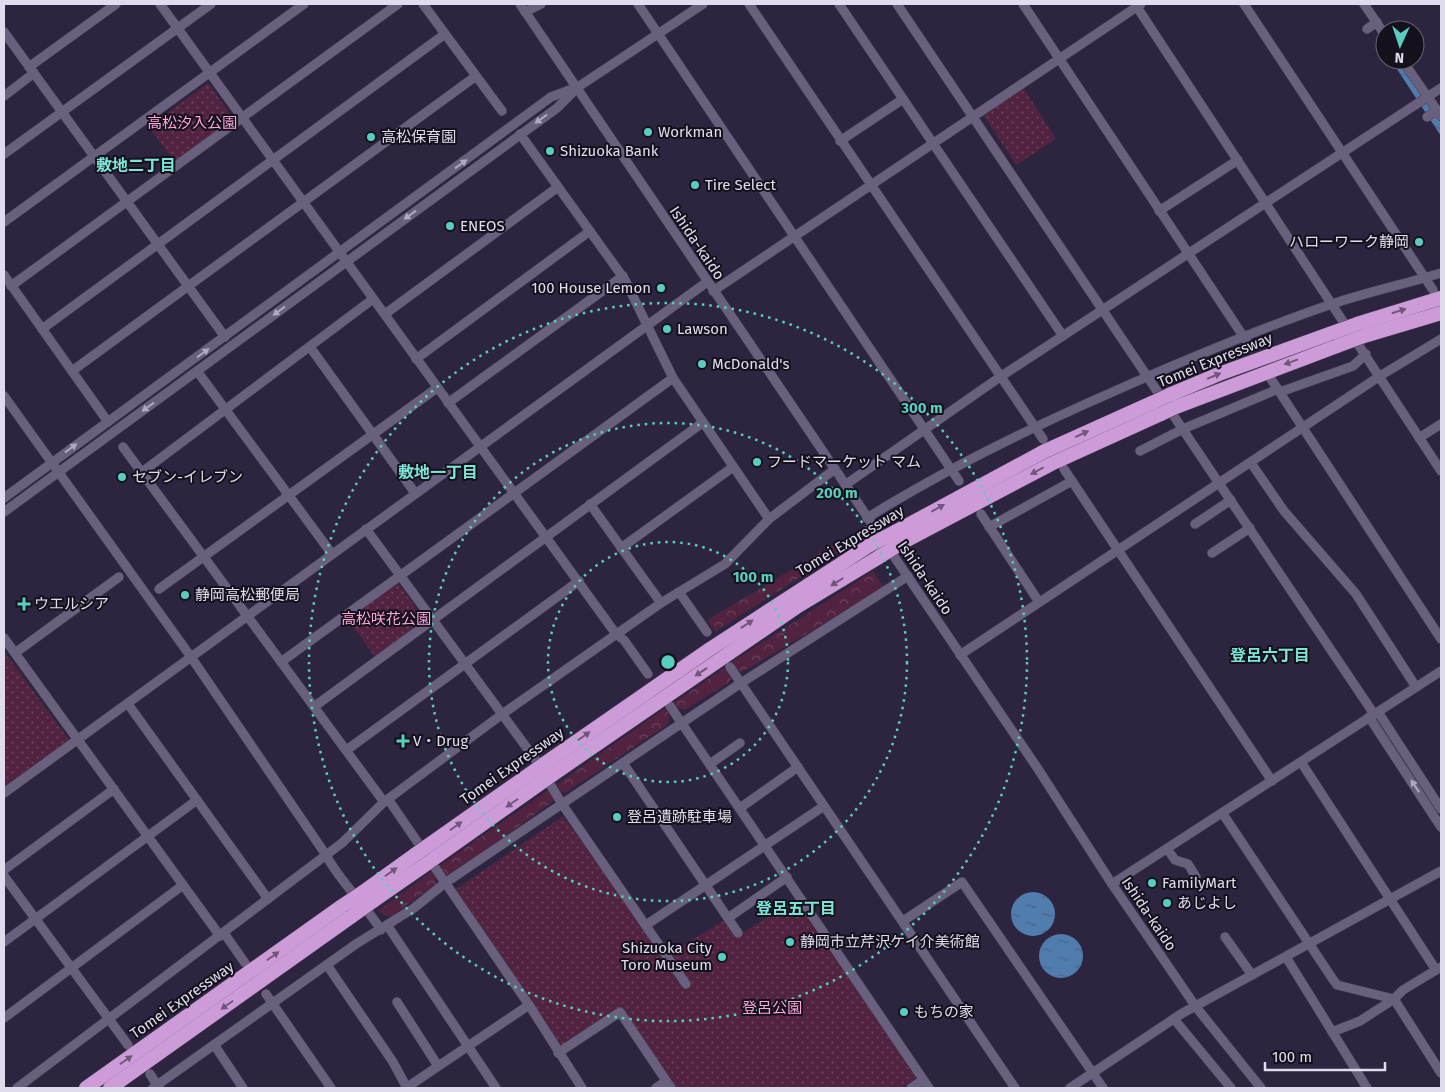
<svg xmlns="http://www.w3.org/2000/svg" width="1445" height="1092" font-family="'Fira Sans','Noto Sans JP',sans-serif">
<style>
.grass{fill:url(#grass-dots)}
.forest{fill:url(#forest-crowns)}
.water{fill:url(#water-ripples)}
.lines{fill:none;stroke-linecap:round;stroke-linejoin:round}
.minor-casing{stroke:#463f55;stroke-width:10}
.highway-casing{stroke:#463f55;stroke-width:15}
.minor{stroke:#69607e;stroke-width:9}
.highway{stroke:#cd9cd8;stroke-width:14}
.highway-bridge-casing{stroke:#463f55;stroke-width:15;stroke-linecap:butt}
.highway-bridge{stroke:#cd9cd8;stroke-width:14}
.oneway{fill:#b0aac1}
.oneway2{fill:#70567a}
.ring{fill:none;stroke:#58cec0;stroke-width:2.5;stroke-dasharray:2.5 5}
.poi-dot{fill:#58cec0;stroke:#14101c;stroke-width:2}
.labels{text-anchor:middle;stroke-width:4;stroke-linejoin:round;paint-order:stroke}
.park-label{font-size:15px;fill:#fda5db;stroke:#14101c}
.poi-label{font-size:15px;fill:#e0dced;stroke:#14101c;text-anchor:start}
.street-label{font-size:15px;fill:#e0dced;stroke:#14101c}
.neighbourhood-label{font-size:16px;font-weight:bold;fill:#7de6d9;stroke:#14101c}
.centre{fill:#58cec0;stroke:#14101c;stroke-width:2.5}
.ring-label{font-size:15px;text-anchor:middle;font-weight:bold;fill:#58cec0;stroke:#14101c;stroke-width:4;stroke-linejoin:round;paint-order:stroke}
</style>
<defs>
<pattern id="grass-dots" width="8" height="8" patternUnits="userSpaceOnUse" patternTransform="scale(1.25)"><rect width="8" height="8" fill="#512340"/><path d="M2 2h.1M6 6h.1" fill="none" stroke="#6a425c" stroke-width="1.8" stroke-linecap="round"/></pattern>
<pattern id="forest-crowns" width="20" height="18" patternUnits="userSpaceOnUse" patternTransform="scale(1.25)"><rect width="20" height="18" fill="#512340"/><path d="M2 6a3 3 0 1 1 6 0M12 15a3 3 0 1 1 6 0" fill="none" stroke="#6a425c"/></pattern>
<pattern id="water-ripples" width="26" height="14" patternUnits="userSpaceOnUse" patternTransform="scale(1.25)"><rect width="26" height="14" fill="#507cae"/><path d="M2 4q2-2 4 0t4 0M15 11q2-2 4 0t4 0" fill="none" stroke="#4b6585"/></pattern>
</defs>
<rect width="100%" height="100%" fill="#2d253f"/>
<g class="grass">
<path d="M208,83L234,119L175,162L149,127Z"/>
<path d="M1023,87L1056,139L1016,165L983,114Z"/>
<path d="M397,582L425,620L375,657L347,618Z"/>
<path d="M4,651L69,740L4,787Z"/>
<path d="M563,816L664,957L727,919L737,936L797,900L916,1078L901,1088H676L620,1007L561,1046L455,890Z"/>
</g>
<g class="forest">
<path d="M840,541L844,549L715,632L707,620Z"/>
<path d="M873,571L884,588L742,672L737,670L732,662Z"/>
<path d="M726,667L731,677L730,682L685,710L676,707L673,703Z"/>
<path d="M665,708C670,714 671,719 667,725L565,793L560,791L556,785Z"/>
<path d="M548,790L555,800L451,875H446L439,866Z"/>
<path d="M432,871L436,876V884L393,915L387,916L378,911Z"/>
</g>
<g class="water">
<path d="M1391,60H1399L1441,123V136Z"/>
<circle cx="1033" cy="914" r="22"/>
<circle cx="1061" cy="956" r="22"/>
</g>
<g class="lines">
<g class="minor-casing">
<g id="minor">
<path d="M160,4L616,634L624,640L648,674"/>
<path d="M423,4L502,111"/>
<path d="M520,4L1038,769L1112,884L1196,1007L1261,1088"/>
<path d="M638,4L959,481"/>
<path d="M749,4L1043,439"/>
<path d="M839,4L1063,336"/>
<path d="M897,4L1374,714"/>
<path d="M1023,4L1251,348"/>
<path d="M1135,4L1441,471"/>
<path d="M1244,4L1433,290"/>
<path d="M1364,4L1385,35"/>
<path d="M525,12L541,4"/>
<path d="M1367,29L1377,22"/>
<path d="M4,32L225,337"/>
<path d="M1402,60L1441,116"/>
<path d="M29,67L116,4"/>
<path d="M4,96L34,73"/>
<path d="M1427,117L1437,110"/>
<path d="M520,134L625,280L673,378L769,519"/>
<path d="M840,141L903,99"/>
<path d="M4,154L211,4"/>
<path d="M1159,211L1238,160"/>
<path d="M4,222L304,4"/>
<path d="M4,275L108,422"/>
<path d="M11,286L398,4"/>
<path d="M713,291L1141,4"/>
<path d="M385,314L558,187"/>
<path d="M42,329L445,34"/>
<path d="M310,347L415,493"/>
<path d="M416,359L590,231"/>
<path d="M72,371L476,76"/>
<path d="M197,371L332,554"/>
<path d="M1271,379L1441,639"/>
<path d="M1280,392L1353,366L1366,354"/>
<path d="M4,396L191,657L326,855C341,883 364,903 381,930"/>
<path d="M448,403L623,276"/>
<path d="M1419,438L1441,424"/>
<path d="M123,447L384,802"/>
<path d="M1140,451L1183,429L1278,389"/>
<path d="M1251,463L1284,511L1356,594L1416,687"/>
<path d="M1064,469L1272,781"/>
<path d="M142,472L373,299"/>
<path d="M845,485L1000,377L1441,88"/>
<path d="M4,498L551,97L575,88"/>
<path d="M590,504L661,603"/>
<path d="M4,512L557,108L578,87L703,4"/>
<path d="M981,514L1039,602"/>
<path d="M867,518C944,470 1026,430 1108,394C1182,361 1256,330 1332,304C1368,292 1405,284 1441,273"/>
<path d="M1195,524L1231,500"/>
<path d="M989,527L1072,481"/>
<path d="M366,529L535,759L562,804L686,984"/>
<path d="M621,548L733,467"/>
<path d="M1212,553L1250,528"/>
<path d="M159,589L437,388"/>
<path d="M679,592L707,632"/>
<path d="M4,638L220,936"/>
<path d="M15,653L119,577"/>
<path d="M960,655L1380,376L1441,339"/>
<path d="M281,662L673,378"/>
<path d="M730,667L1015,1088"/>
<path d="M128,704L268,899"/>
<path d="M315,706L702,423"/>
<path d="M670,706L929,1088"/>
<path d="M1378,712L1441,809"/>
<path d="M1369,717L1441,827"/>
<path d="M348,749L579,581"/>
<path d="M1301,762L1436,970"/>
<path d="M623,763L738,933"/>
<path d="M710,764L740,743"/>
<path d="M4,793L707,282"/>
<path d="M388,799L529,1005L582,1088"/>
<path d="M740,808L798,767"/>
<path d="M1223,814L1332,978L1337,985L1394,999L1441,1073"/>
<path d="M1168,850L1175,860L1188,864L1196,877"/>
<path d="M4,870L114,789"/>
<path d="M4,876L128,1045"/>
<path d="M1112,884L1441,671"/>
<path d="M728,918L787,877"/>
<path d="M903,921L962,882L1103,1088"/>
<path d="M387,925L496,1088"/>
<path d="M646,925L824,806"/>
<path d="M224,933L245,963"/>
<path d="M1225,937L1252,975"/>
<path d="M4,942L197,800"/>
<path d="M1286,957L1367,1088"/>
<path d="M327,965L393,1062L407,1088"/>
<path d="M266,994L331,1088"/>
<path d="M397,1002L438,1066"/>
<path d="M4,1018L183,885"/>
<path d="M1174,1019L1231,1088"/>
<path d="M1332,1032L1360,1021L1394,999L1403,990L1441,967"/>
<path d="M215,1046L243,1088"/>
<path d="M558,1053L620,1012L671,1088"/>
<path d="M150,1074L159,1088"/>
<path d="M17,1088L342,843L384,802L501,715L661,603L725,564L769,519L835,469"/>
<path d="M153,1088L356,944L414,908L445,883L741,683L908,576"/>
<path d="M406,1088L529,1005"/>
<path d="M656,1088L666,1081"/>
<path d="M911,1088L923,1080"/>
<path d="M1070,1088L1181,1014L1441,871"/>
</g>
</g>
<g class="highway-casing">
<g id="highway">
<path d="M1357,324L1441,298"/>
<path d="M1364,336L1441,313"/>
<path d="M1169,395L1219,374L1329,334"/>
<path d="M1176,407L1337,346"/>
<path d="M895,532L1043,452L1154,402"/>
<path d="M903,542L1051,464L1161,414"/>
<path d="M544,764L710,649L870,545"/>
<path d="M552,775L798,606L879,557"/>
<path d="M366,890L416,854"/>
<path d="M373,901L422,867"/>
<path d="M86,1088L342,906"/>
<path d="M110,1088L352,916"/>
</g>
</g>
<use href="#minor" class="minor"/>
<use href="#highway" class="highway"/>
<g class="highway-bridge-casing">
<g id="highway-bridge">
<path d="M1329,334L1357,324"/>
<path d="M1337,346L1364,336"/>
<path d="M1154,402L1169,395"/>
<path d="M1161,414L1176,407"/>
<path d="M870,545L895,532"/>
<path d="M879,557L903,542"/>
<path d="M416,854L544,764"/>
<path d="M422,867L552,775"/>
<path d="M342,906L366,890"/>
<path d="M352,916L373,901"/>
</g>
</g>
<use href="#highway-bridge" class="highway-bridge"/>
</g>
<defs><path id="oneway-solid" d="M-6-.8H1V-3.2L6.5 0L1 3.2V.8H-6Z" transform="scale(1.25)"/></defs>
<g class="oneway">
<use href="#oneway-solid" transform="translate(541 119) rotate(144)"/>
<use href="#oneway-solid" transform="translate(461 164) rotate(-36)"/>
<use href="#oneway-solid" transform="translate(410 215) rotate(144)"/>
<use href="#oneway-solid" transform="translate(279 311) rotate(144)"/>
<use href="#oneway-solid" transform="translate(203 353) rotate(-36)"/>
<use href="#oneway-solid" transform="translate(148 407) rotate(144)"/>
<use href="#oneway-solid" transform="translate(71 448) rotate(-36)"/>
<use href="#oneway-solid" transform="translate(1415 786) rotate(-123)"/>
</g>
<g class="oneway2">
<use href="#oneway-solid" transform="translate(1399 311) rotate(-17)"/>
<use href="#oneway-solid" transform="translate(1291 362) rotate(160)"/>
<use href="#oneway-solid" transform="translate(1214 376) rotate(-23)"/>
<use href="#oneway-solid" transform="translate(1082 434) rotate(-25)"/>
<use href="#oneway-solid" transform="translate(1037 471) rotate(152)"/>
<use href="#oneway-solid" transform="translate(938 508) rotate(-29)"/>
<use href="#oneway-solid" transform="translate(837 582) rotate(148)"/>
<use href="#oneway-solid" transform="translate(747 624) rotate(-34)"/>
<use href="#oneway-solid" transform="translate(701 672) rotate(146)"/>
<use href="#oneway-solid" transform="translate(584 736) rotate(-35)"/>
<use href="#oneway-solid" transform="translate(512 803) rotate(145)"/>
<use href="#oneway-solid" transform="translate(456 826) rotate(-35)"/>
<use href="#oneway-solid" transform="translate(391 872) rotate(-35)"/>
<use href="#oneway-solid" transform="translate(273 956) rotate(-35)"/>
<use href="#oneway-solid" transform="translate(227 1005) rotate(145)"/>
<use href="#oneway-solid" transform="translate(126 1060) rotate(-35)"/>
</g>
<g class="ring">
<circle cx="668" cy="662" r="120"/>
<circle cx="668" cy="662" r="239"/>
<circle cx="668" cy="662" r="359"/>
</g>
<g class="poi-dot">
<circle cx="648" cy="132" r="5"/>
<circle cx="371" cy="137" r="5"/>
<circle cx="550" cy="151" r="5"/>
<circle cx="695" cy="185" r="5"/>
<circle cx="450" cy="226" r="5"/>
<circle cx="1419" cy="242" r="5"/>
<circle cx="661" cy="288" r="5"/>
<circle cx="667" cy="329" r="5"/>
<circle cx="702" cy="364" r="5"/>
<circle cx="757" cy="462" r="5"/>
<circle cx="122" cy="477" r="5"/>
<circle cx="185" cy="595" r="5"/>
<path d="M21.5 596.5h5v5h5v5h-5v5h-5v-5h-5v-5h5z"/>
<path d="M400.5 733.5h5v5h5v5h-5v5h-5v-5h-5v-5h5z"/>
<circle cx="617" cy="817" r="5"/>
<circle cx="1152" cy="883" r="5"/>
<circle cx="1167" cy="903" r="5"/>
<circle cx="790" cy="942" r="5"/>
<circle cx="722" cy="957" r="5"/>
<circle cx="904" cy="1012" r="5"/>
</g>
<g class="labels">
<g class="park-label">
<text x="192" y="128">高松汐入公園</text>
<text x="386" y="624">高松咲花公園</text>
<text x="772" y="1013">登呂公園</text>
</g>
<g class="poi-label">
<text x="658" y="137">Workman</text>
<text x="381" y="142">高松保育園</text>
<text x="560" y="156">Shizuoka Bank</text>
<text x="705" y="190">Tire Select</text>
<text x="460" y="231">ENEOS</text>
<text x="1409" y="247" text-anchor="end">ハローワーク静岡</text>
<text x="651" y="293" text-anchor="end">100 House Lemon</text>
<text x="677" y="334">Lawson</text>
<text x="712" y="369">McDonald's</text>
<text x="767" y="467">フードマーケット マム</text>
<text x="132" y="482">セブン-イレブン</text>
<text x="195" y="600">静岡高松郵便局</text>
<text x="34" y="609">ウエルシア</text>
<text x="413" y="746">V・Drug</text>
<text x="627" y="822">登呂遺跡駐車場</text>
<text x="1162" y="888">FamilyMart</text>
<text x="1177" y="908">あじよし</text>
<text x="800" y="947">静岡市立芹沢ケイ介美術館</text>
<text x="712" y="953" text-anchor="end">Shizuoka City<tspan x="712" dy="17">Toro Museum</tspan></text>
<text x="914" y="1017">もちの家</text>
</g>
<g class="street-label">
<text transform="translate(697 243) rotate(56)" y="5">Ishida-kaido</text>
<text transform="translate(1215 360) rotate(-22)" y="5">Tomei Expressway</text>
<text transform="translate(850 541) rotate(-31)" y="5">Tomei Expressway</text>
<text transform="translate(925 578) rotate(56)" y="5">Ishida-kaido</text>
<text transform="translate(512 766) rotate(-35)" y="5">Tomei Expressway</text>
<text transform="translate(1149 914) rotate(56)" y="5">Ishida-kaido</text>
<text transform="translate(182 1000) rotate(-35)" y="5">Tomei Expressway</text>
</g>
<g class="neighbourhood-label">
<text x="136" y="171">敷地二丁目</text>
<text x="438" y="478">敷地一丁目</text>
<text x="1270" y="661">登呂六丁目</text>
<text x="796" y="914">登呂五丁目</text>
</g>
</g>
<circle cx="668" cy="662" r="8" class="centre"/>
<g class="ring-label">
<text x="922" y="413">300 m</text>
<text x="837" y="498">200 m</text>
<text x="753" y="582">100 m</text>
</g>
<rect width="1445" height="1092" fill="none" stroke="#e0dced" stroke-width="10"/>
<g transform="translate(1400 45) rotate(183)"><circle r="24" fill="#14101c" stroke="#666270"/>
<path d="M0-4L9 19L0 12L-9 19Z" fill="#58cec0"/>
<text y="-8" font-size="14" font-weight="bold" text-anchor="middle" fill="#e0dced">N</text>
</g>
<path d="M1265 1062v8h120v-8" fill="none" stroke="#e0dced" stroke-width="2.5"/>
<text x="1272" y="1062" font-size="15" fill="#e0dced" stroke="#14101c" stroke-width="4" paint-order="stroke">100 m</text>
</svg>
